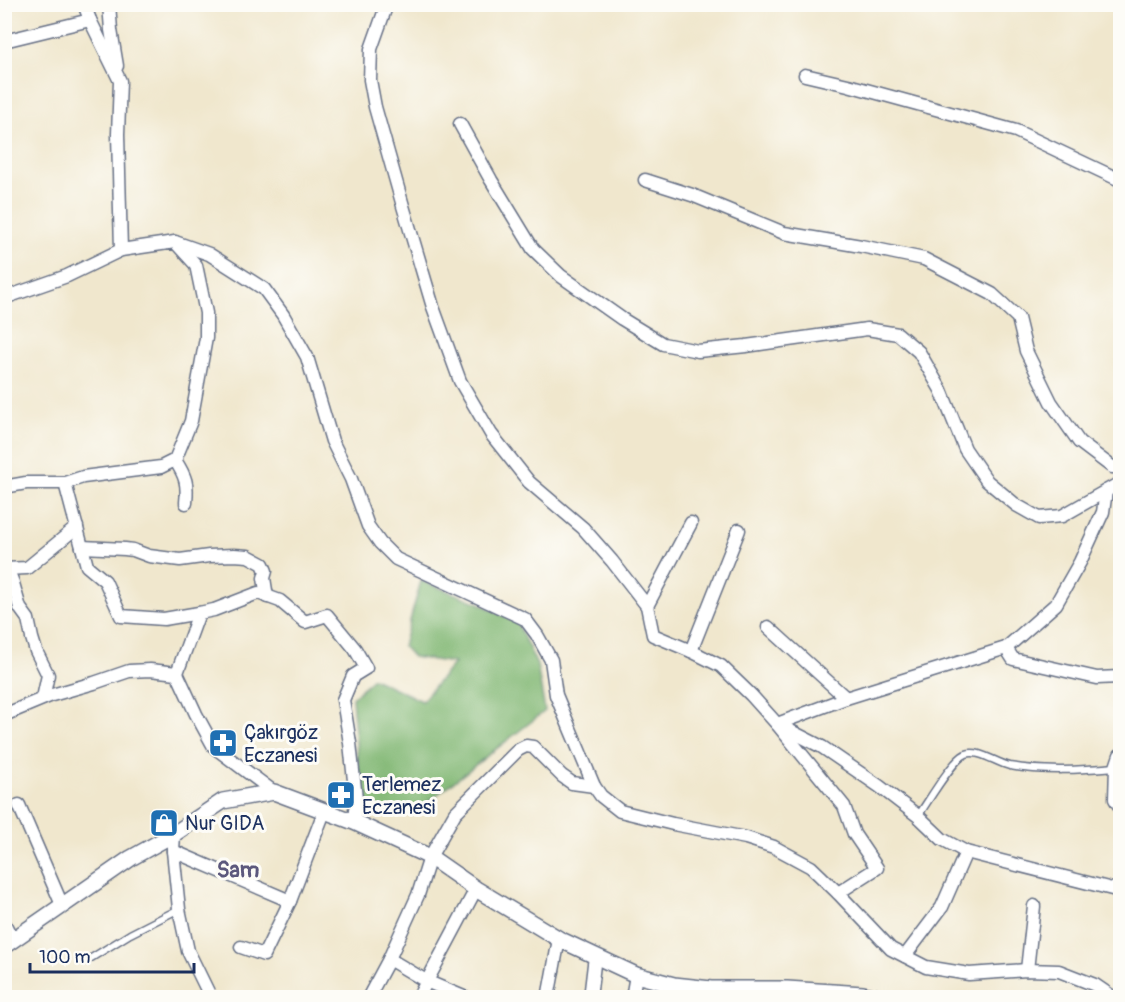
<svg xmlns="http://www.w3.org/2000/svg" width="1125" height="1002" font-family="Pangolin,sans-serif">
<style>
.forest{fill:#82b874;stroke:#4e7469;stroke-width:1.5}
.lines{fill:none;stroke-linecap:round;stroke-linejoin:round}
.service-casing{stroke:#666f85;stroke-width:9}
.minor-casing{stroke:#666f85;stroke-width:15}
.tertiary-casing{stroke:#666f85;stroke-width:18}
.service{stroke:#fff;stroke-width:6}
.minor{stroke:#fff;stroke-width:12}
.tertiary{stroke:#fff;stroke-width:15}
.labels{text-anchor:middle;stroke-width:6;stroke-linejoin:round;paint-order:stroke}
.poi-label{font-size:20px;fill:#1b2f5e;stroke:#fdfcf7;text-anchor:start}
.quarter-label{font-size:22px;font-weight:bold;fill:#5c587d;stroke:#fdfcf7}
</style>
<rect width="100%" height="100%" fill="#fdfcf7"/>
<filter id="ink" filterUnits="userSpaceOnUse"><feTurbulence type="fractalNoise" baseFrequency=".0167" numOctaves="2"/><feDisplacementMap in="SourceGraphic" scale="12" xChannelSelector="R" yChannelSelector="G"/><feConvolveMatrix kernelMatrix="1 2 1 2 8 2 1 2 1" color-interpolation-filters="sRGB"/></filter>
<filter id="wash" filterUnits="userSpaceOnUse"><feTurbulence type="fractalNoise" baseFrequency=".008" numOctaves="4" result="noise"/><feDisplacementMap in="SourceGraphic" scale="24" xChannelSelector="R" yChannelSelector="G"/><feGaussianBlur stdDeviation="1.35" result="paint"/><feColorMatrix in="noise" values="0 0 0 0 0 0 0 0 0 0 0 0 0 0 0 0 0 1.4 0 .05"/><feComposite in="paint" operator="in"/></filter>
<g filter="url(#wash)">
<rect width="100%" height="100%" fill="#f0e7cd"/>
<path class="forest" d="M421,581L479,603L517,623L537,665L545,711L411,815L362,807L352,698L373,678L422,701L454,663L413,657L403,646Z"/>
</g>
<g filter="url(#ink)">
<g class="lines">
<g class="service-casing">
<g id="service">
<path d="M918,816C928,802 952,760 966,754C979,749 996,763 1010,766C1045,772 1080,770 1116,767"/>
<path d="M88,960L130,934L179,909"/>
</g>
</g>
<g class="minor-casing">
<g id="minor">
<path d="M84,4L90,20L120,81L118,134L121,250"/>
<path d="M109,4L111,30L117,66"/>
<path d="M387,4L371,49L370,80L375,107L403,206L433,307L460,381L491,434L529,482L583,528L612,561L647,606L653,635L691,651L721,666L751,695L777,724L822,747L879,786L918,816L942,839L966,852L1120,891"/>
<path d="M4,41L90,20"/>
<path d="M805,75L848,85L1016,131L1120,180"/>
<path d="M460,124L491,180L533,249L561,276L622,319L663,344L698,351L746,346L867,329L898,334L919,352L941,390L965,449L987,481L1016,505L1039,518L1062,516L1120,483"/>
<path d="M645,180L692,195L784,233L861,246L924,259L992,294L1018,318L1026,351L1051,402L1079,442L1112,467H1120"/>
<path d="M175,242L209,254L264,289L283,315L307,357L332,441L351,479L368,526L380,543L396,559L525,619L537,635L551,660L556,695L594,786L601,796L620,811L673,824L746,838L774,847L811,867L838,893L891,949L926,967L969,974L1027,970L1059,971L1095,985L1114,998"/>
<path d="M4,298L67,276L121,250L175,242L196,265L206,313V338L191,421L175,460L161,467L83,477L65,483H26L4,487"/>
<path d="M175,460C186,477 188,484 186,503"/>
<path d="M65,483L87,566L105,581L121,616L164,619L199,613L214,610L258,593L280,601L305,622L327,615L355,649L366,668L353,676L343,700L350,743L356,799L354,822"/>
<path d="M82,547L125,549L133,550L149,556L180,560L209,556L234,555L248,556L263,564L266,571L264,578L267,597"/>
<path d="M4,569L27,568L77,527"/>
<path d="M8,570L13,583L20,608L28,619L32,638L36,651L48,675L43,698"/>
<path d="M647,606L691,523"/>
<path d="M199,613L177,673L196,714L214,747L274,792"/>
<path d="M768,627L846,698"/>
<path d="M1006,648L1013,659L1097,678L1120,677"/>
<path d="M691,651L739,530"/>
<path d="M4,715L52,695L94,683L129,671L150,670L177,673"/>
<path d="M1120,755L1116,767L1115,799L1120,807"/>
<path d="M19,805L62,905"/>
<path d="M174,834L173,851L179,909L188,951L211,998"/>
<path d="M173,851L290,901"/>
<path d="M838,893L877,868L854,834L844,806L777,724L846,698L1006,648L1056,604L1080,562L1103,512L1106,491"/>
<path d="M241,947L264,955L290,901L324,812"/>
<path d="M905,956L942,907L966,852"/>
<path d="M389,959L426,981L466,998"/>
<path d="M1027,970L1034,906"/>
<path d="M368,998L389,959L418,895L430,857L455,813L518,750L526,746L533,747L562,776L572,783L594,786"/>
<path d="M418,998L476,889"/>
<path d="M548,998L559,939"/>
<path d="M590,998L595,956"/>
<path d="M632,998L636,975"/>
</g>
</g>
<g class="tertiary-casing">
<g id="tertiary">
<path d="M4,926L11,940"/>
<path d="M4,946L131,858L174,834L223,801L274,792L354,822L430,857L476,889L559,939L636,975L674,985L711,989H787L863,994L882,998"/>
</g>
</g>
<use href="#service" class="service"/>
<use href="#minor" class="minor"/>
<use href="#tertiary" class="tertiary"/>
</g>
</g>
<defs>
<g id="pharmacy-square" transform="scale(1.5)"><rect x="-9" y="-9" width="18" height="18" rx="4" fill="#1f6fb2" stroke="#fdfcf7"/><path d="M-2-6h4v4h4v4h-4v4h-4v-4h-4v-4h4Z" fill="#fff"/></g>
<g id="shop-square" transform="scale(1.5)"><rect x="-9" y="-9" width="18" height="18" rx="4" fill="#1f6fb2" stroke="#fdfcf7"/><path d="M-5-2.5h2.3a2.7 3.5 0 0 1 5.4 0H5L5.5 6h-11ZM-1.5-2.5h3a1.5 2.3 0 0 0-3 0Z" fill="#fff"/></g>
</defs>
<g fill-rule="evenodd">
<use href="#pharmacy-square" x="223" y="743"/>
<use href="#pharmacy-square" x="341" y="795"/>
<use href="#shop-square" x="164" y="823"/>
</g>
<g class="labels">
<g class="poi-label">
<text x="244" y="739">Çakırgöz<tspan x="244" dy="23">Eczanesi</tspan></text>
<text x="362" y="791">Terlemez<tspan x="362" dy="23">Eczanesi</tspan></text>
<text x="185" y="830">Nur GIDA</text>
</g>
<g class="quarter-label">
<text x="238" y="877">Sam</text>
</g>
</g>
<rect width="1125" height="1002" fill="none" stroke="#fdfcf7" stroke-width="24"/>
<path d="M30 963v9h164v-9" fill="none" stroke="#1b2f5e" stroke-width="3"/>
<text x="39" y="963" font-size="18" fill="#1b2f5e" stroke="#fdfcf7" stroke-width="4.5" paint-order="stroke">100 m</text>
</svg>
